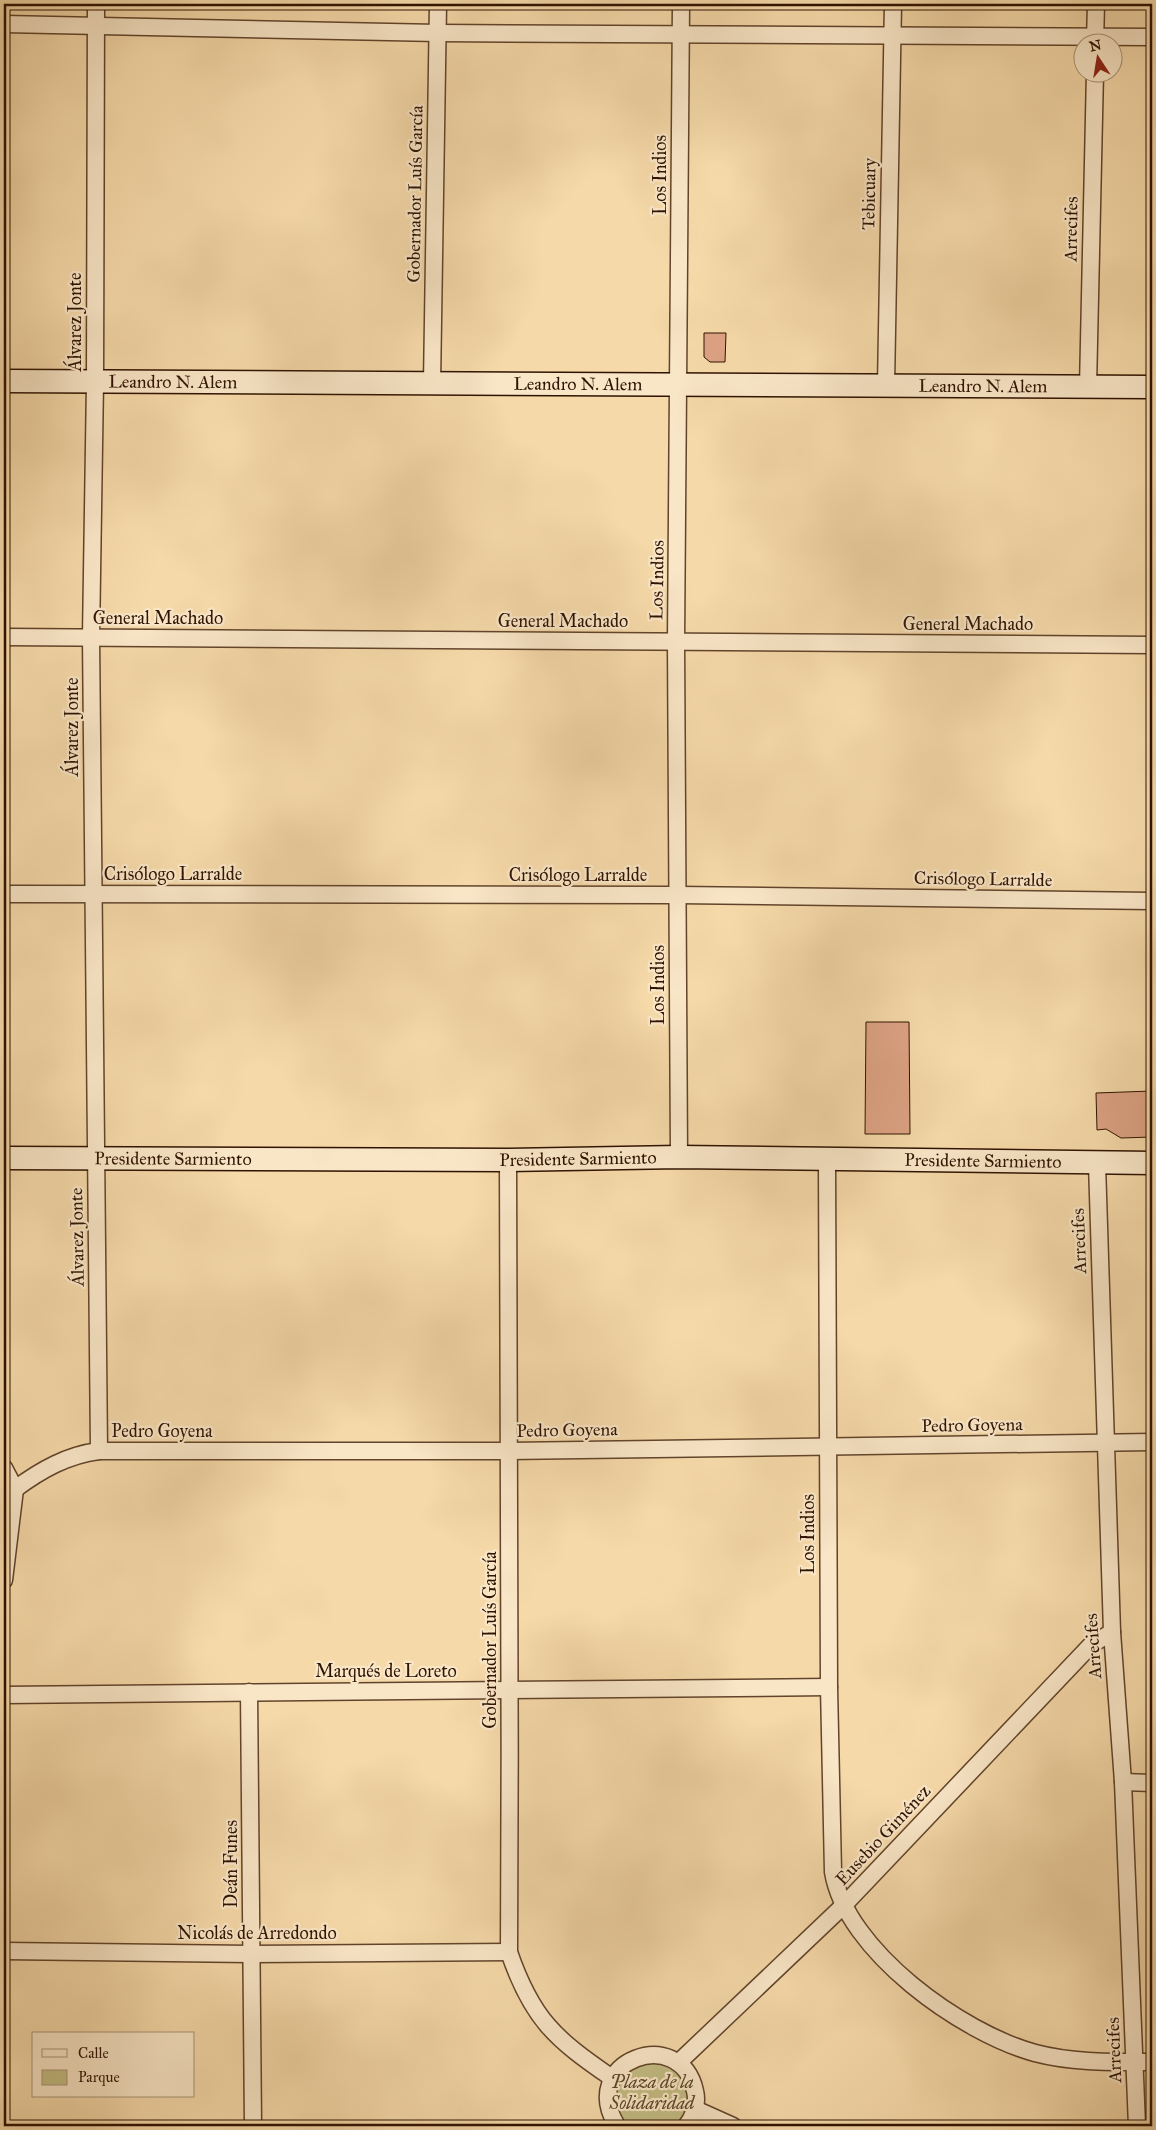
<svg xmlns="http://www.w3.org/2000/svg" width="1156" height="2130" font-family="'IM FELL Great Primer',serif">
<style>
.green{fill:#c3bd84;stroke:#796842}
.building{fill:#dda384;stroke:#2f1301}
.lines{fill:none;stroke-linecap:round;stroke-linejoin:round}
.street-casing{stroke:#61442b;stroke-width:19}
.secondary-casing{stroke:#2f1301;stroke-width:25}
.street{stroke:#f9e6c7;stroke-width:16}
.secondary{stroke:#f9e6c7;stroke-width:22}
.labels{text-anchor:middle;stroke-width:4.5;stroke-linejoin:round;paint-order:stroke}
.street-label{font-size:18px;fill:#2f1301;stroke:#f9e6c7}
.park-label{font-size:18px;font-style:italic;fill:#5b4628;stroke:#f9e6c7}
</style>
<rect width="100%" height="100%" fill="#f6d9a9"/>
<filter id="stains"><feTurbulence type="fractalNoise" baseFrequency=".004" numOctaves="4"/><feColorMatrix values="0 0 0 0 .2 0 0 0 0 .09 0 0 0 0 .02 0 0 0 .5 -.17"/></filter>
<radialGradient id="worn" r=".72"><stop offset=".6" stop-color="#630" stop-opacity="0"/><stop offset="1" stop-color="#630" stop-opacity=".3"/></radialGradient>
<path class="green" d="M637,2061L674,2065L692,2097L681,2126H624L620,2122L614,2088Z"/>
<g class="building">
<path d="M704,333H726L725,362H710L704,357Z"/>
<path d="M866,1022H909L910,1134H865Z"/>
<path d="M1152,1091V1137L1121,1138L1106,1129L1097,1130L1096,1093Z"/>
</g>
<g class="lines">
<g class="street-casing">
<g id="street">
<path d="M96,4L95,382L91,637L99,1451"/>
<path d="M4,24L438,33L1152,37"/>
<path d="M1095,42L1096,4"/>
<path d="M432,384L438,4"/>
<path d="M886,385L893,4"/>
<path d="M1088,387L1095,72"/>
<path d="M4,637L1152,645"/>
<path d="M4,894L678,895L1152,901"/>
<path d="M679,1157L676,642L681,4"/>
<path d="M508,1160C508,1424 511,1688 509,1952C532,2019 555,2039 612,2078"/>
<path d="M827,1160L829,1687L833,1872C846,1951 962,2033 1035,2053C1073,2063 1113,2062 1152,2062"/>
<path d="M1097,1164L1112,1632L1123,1782L1137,2126"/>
<path d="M4,1468L15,1489"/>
<path d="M15,1489C41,1470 67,1455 99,1451H508L1152,1442"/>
<path d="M4,1580L15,1489"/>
<path d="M249,1692L253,2126"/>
<path d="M4,1695L829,1687"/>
<path d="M1123,1782L1152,1783"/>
<path d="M4,1951L251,1954L509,1952"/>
<path d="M678,2063L843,1906L1091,1645L1112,1632"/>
<path d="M695,2109L733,2126"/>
<path d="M617,2126C577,2060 681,2024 695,2091C698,2103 694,2117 686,2126"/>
</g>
</g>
<g class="secondary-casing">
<g id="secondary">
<path id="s1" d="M4,381L1152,387"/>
<path id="s2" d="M4,1158L508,1160L679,1157L1152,1163"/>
</g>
</g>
<use href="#street" class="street"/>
<use href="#secondary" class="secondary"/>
</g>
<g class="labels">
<g class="street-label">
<text transform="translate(660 175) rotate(-90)" y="6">Los Indios</text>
<text transform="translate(415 194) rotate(-89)" y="6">Gobernador Luís García</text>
<text transform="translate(869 194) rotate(-89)" y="6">Tebicuary</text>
<text transform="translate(1071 229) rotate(-89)" y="6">Arrecifes</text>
<text transform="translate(75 322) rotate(-90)" y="6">Álvarez Jonte</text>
<text dy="6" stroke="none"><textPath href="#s1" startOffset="169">Leandro N. Alem</textPath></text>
<text dy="6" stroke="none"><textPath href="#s1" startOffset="574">Leandro N. Alem</textPath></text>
<text dy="6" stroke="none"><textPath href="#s1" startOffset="979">Leandro N. Alem</textPath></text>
<text transform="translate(657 580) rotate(-89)" y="6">Los Indios</text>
<text x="158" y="624">General Machado</text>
<text x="563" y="627">General Machado</text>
<text x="968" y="630">General Machado</text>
<text transform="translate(72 727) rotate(-90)" y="6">Álvarez Jonte</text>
<text x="173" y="880">Crisólogo Larralde</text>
<text x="578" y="881">Crisólogo Larralde</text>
<text transform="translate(983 879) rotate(1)" y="6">Crisólogo Larralde</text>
<text transform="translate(658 985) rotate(-90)" y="6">Los Indios</text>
<text dy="6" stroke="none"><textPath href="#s2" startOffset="169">Presidente Sarmiento</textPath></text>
<text dy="6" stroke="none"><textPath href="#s2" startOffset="574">Presidente Sarmiento</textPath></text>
<text dy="6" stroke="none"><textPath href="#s2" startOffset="979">Presidente Sarmiento</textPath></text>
<text transform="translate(77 1237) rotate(-91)" y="6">Álvarez Jonte</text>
<text transform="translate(1079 1241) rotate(-92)" y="6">Arrecifes</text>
<text transform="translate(972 1425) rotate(-1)" y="6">Pedro Goyena</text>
<text transform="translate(567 1430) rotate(-1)" y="6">Pedro Goyena</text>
<text x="162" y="1437">Pedro Goyena</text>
<text transform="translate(808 1534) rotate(-90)" y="6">Los Indios</text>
<text transform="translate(490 1640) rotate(-90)" y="6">Gobernador Luís García</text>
<text transform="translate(1093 1646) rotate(-94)" y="6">Arrecifes</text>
<text x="386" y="1677">Marqués de Loreto</text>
<text transform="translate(883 1835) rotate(-47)" y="6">Eusebio Giménez</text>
<text transform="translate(231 1864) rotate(-90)" y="6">Deán Funes</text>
<text x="257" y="1939">Nicolás de Arredondo</text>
<text transform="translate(1114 2050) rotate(-92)" y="6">Arrecifes</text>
</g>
<g class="park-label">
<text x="652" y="2088">Plaza de la<tspan x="652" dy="21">Solidaridad</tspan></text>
</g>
</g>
<rect width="1156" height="2130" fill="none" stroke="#f6d9a9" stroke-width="20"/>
<rect x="5" y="5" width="1146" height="2120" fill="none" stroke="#2f1301" stroke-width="2.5"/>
<rect x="10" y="10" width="1136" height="2110" fill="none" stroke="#2f1301"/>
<rect x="32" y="2032" width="162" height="65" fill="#f9e6c7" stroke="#a89278"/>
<rect x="42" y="2049" width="25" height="8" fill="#f9e6c7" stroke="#a89278"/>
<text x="78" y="2058" font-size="15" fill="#2f1301">Calle</text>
<rect x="42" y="2070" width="25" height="15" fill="#c3bd84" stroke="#a89278"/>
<text x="78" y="2082" font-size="15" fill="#2f1301">Parque</text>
<g transform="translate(1098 58) rotate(348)"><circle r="24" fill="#f9e6c7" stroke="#a89278"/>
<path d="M0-4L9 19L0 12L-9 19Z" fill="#8f2418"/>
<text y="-8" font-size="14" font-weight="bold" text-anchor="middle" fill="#2f1301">N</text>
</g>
<rect width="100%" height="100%" filter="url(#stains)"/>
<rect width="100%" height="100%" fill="url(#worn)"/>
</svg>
